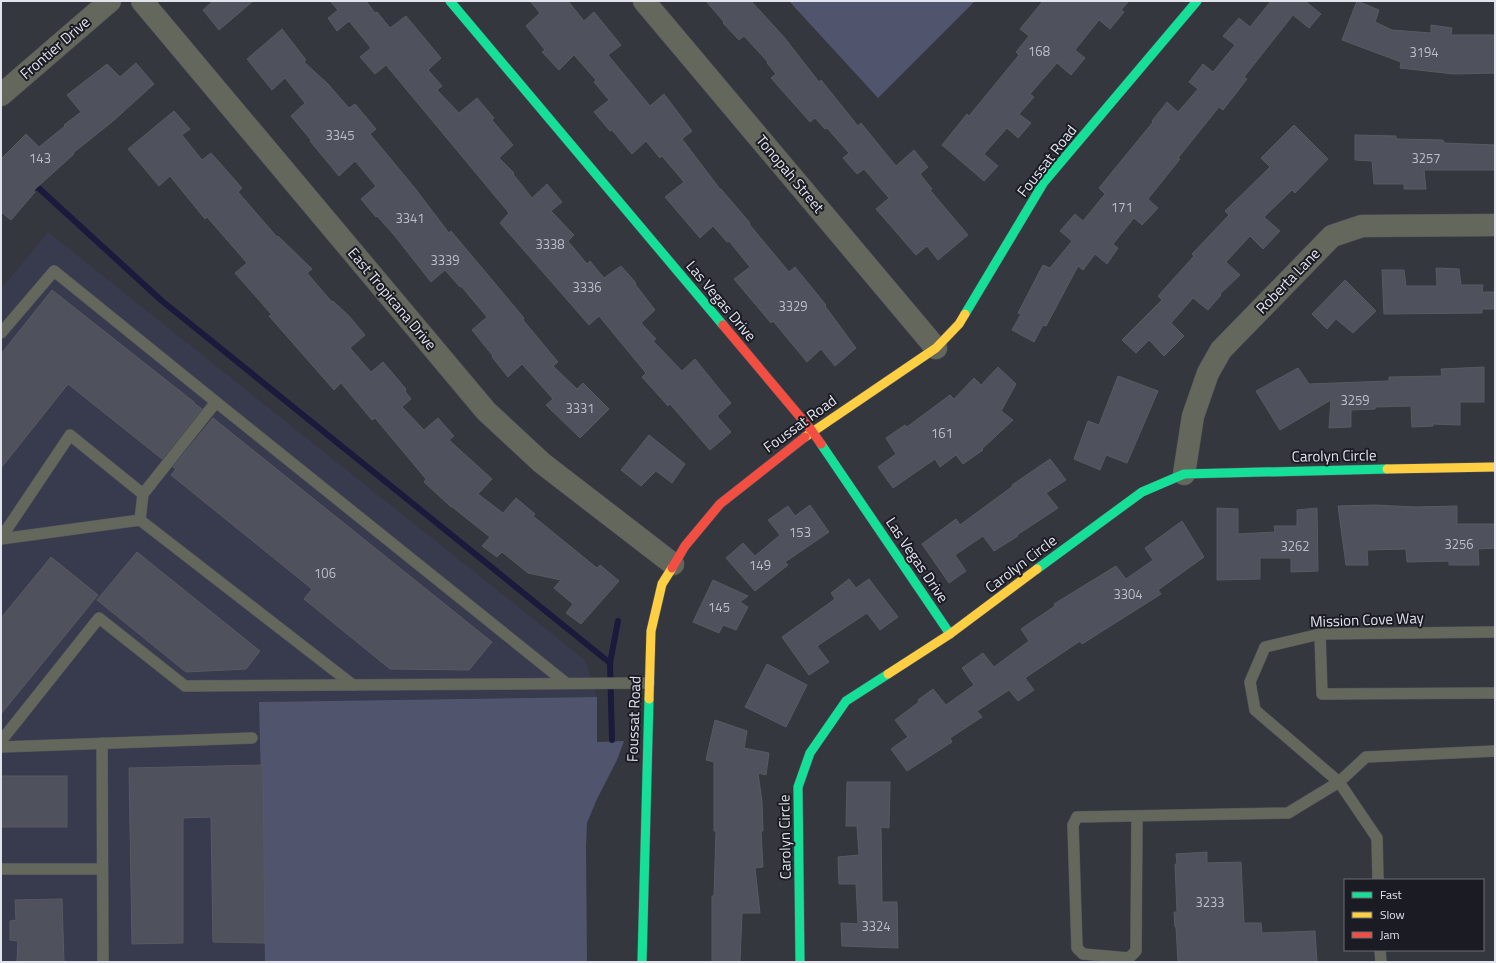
<svg xmlns="http://www.w3.org/2000/svg" width="1496" height="963" font-family="'Titillium Web',sans-serif">
<style>
.built{fill:#383a4e}
.green{fill:#51546d}
.lines{fill:none;stroke-linecap:round;stroke-linejoin:round}
.stream{stroke:#191a3c;stroke-width:6}
.building{fill:#4f515d;stroke:#585a60}
.lane-casing{stroke:#51535a;stroke-width:12}
.street-casing{stroke:#51535a;stroke-width:23}
.fast-casing{stroke:#51535a;stroke-width:10}
.slow-casing{stroke:#51535a;stroke-width:10}
.jam-casing{stroke:#51535a;stroke-width:10}
.lane{stroke:#63675c;stroke-width:11}
.street{stroke:#63675c;stroke-width:22}
.fast{stroke:#16e098;stroke-width:9}
.slow{stroke:#ffcf43;stroke-width:9}
.jam{stroke:#f24e42;stroke-width:9}
.labels{text-anchor:middle;stroke-width:4;stroke-linejoin:round;paint-order:stroke}
.number-label{font-size:13px;fill:#bcbec9}
.street-label{font-size:15px;fill:#e1e3ed;stroke:#1b1c23}
</style>
<rect width="100%" height="100%" fill="#35373f"/>
<path class="built" d="M48,232L585,660L597,697L259,702L265,962H1V289Z"/>
<g class="green">
<path d="M789,1H975L878,98Z"/>
<path d="M597,697V742L624,741L617,760L597,799L587,823L586,847L587,962H265L259,702Z"/>
</g>
<g class="lines">
<g class="stream">
<path d="M32,182L162,301L610,663"/>
<path d="M612,740L610,663L618,621"/>
</g>
</g>
<g class="building">
<path d="M213,1H253L219,30L203,10Z"/>
<path d="M330,1H366L375,13L377,12L390,28L406,16L441,58L428,70L442,86L437,90L459,113L477,98L494,118L492,120L513,145L499,158L514,173L513,174L532,198L547,184L562,202L551,211L574,235L568,241L587,264L590,261L604,278L621,266L636,283L635,284L655,310L641,323L656,339L653,341L682,371L695,359L716,385L731,403L717,416L731,432L710,450L670,404L668,406L642,377L646,373L599,316L589,325L500,223L509,213L386,65L375,74L360,57L371,48L349,21L337,31L328,18L338,10Z"/>
<path d="M530,1H568L584,21L594,12L621,45L608,55L650,106L664,94L692,131L682,139L720,189H721L750,223L749,224L789,272L795,267L826,305L825,306L856,348L835,366L821,349L807,362L773,321L771,323L734,279L750,267L729,241L727,242L713,226L700,238L665,197L684,182L662,156L660,158L646,141L632,154L612,130L610,131L594,112L609,100L594,82L596,80L574,55L559,70L542,52L545,50L526,26L540,13Z"/>
<path d="M706,1H751L784,37L819,82L821,80L858,126L861,123L896,166L914,150L928,167L920,174L932,189L930,190L968,235L938,260L927,246L916,255L876,209L889,198L864,169L857,174L843,158L849,153L827,128L825,129L815,118L810,122L771,78L776,74L767,63L768,62L744,36L739,40L723,23L724,22Z"/>
<path d="M1043,1H1129L1121,10L1124,12L1110,29L1099,20L1075,50L1085,58L1071,75L1057,63L1030,94L1034,97L1019,114L1031,123L1018,138L1007,128L984,154L998,166L984,181L942,145L967,114L969,116L1019,55L1016,52L1029,36L1020,29Z"/>
<path d="M1271,1H1305L1321,14L1309,28L1293,15L1244,77L1247,79L1223,110L1219,107L1178,158L1180,159L1148,199L1158,208L1142,225L1134,218L1113,244L1118,248L1107,264L1095,254L1083,270L1078,266L1046,326L1043,325L1034,342L1012,330L1021,314L1018,313L1043,265L1050,268L1072,241L1060,231L1075,214L1083,221L1105,194L1099,188L1153,122L1152,121L1167,102L1178,112L1198,89L1189,82L1203,64L1213,72L1235,45L1223,36L1239,18L1250,27Z"/>
<path d="M1357,1L1379,10L1375,22L1392,30L1431,33V25L1452,28L1451,35H1495V73L1454,74L1400,68L1401,62L1342,40Z"/>
<path d="M282,29L306,60L304,62L328,84L349,108L355,104L376,129L370,134L414,187L449,233L451,231L524,318L523,320L558,362L553,366L577,389L583,383L609,409L580,438L546,405L553,399L522,364L508,377L492,357L493,356L472,330L487,317L461,286L460,287L445,270L431,282L394,235L377,216L376,217L361,199L376,186L355,161L339,176L310,141L311,140L291,116L305,103L285,78L272,90L247,59Z"/>
<path d="M136,63L154,84L112,122L73,153L74,154L33,191L35,192L11,220L1,212V159L26,134L39,147L65,126L64,125L81,112L67,95L107,64L120,77Z"/>
<path d="M174,111L190,129L182,135L202,160L211,153L220,163L242,188L238,192L277,237L278,236L312,269L307,273L332,302L333,301L349,316L365,335L350,348L371,372L383,362L406,389L405,391L411,399L402,407L424,430L438,418L454,436L449,440L492,479L478,494L503,513L516,498L535,514L533,516L597,568L600,565L619,581L581,624L566,613L573,604L554,588L561,580L528,573L502,552L497,557L482,546L490,537L451,506V507L424,482L426,479L375,418L372,420L341,383L334,390L269,316L272,315L235,273L247,263L207,217L205,219L170,176L159,186L128,149Z"/>
<path d="M1294,125L1328,159L1295,193L1292,190L1264,217L1280,231L1263,249L1250,236L1226,262L1240,275L1220,294L1221,295L1208,310L1193,298L1171,323L1184,336L1164,356L1149,340L1136,353L1122,340L1162,300L1158,296L1194,256L1192,254L1229,215L1225,211L1270,167L1261,158Z"/>
<path d="M1355,135L1396,136V139L1443,140L1444,143L1495,145V170H1424L1426,189H1404V184H1374L1372,161L1355,160Z"/>
<path d="M1436,268L1459,269L1461,285H1483L1482,292H1495V309H1482V313L1384,314L1382,270H1404L1406,286H1437Z"/>
<path d="M1345,280L1376,311L1353,333L1336,319L1327,329L1312,314Z"/>
<path d="M52,290L194,402V403L202,409L162,459L68,384L1,468V354Z"/>
<path d="M998,367L1016,384L1001,411L1013,420L982,449L983,450L963,464L956,455L940,467L935,459L893,488L878,467L896,454L886,438L905,425L907,427L950,395L954,399L974,378L981,385Z"/>
<path d="M1484,367V402H1460V425L1433,424V426L1412,427L1411,406L1375,407V409L1351,410V427L1329,428L1331,400L1280,430L1256,391L1298,368L1309,384L1389,381V377L1442,376L1441,369Z"/>
<path d="M1118,376L1158,391L1127,463L1106,455L1100,470L1074,459L1088,421L1099,425Z"/>
<path d="M213,418L492,642L469,670L390,669L304,599L312,589L171,475L176,469L173,467Z"/>
<path d="M649,435L685,464L672,483L656,471L641,486L621,470Z"/>
<path d="M1050,459L1066,480L1046,493L1058,508L1017,535L1018,536L994,551L983,536L955,555L966,571L949,583L922,544L956,519L960,525L1013,486L1012,485Z"/>
<path d="M810,505L829,532L785,562L788,565L755,591L726,558L743,543L755,556L780,535L768,520L788,506L795,516Z"/>
<path d="M1375,505L1416,507L1457,506V524H1495V548L1478,549L1479,565H1449V561L1407,562L1406,549L1367,550L1368,565H1346L1338,506Z"/>
<path d="M1217,508L1238,509V534L1275,532L1274,526H1297V510L1317,508L1318,571L1291,572V558H1260V579L1217,580Z"/>
<path d="M1182,521L1204,557L1158,590L1161,594L1082,644L1080,641L1025,678L1034,690L1018,701L1009,690L977,711L982,717L950,738L952,742L907,771L891,749L908,737L895,720L919,702L918,700L933,689L946,705L974,685L962,668L983,653L994,667L1029,641L1021,629L1055,606L1054,604L1116,566L1126,579L1153,560L1145,548Z"/>
<path d="M137,552L260,651L246,669L186,672L97,600Z"/>
<path d="M51,557L98,595L1,714V618Z"/>
<path d="M849,579L856,588L869,579L898,617L880,630L867,613L817,646L829,662L809,675L782,637L835,599L831,593Z"/>
<path d="M713,580L748,596L740,602L748,607L736,630L723,625L719,633L693,622Z"/>
<path d="M767,664L807,685L786,727L745,707Z"/>
<path d="M715,720L747,731L744,748L769,753L766,775L758,773L762,802L763,831H761L763,867L755,868L760,913H742L740,962H712V896H714L716,831H714V762L706,760Z"/>
<path d="M263,765L265,943L213,942L211,817L183,818V943L132,944L129,768Z"/>
<rect x="1" y="776" width="66" height="51"/>
<path d="M847,782H890L889,828L881,827L882,902H897L898,948L842,946L841,923L858,924L856,884H839L838,857L859,855L857,826H846Z"/>
<path d="M1207,852V863L1241,862L1244,923H1261L1262,933L1315,931L1317,962H1178L1176,927H1175L1174,912H1177L1175,864H1177L1176,854Z"/>
<path d="M62,899L64,962H17L18,941L10,940V921L16,920L15,900Z"/>
</g>
<g class="lines">
<g class="lane-casing">
<g id="lane">
<path d="M1,333L54,271L216,402"/>
<path d="M143,494L216,402L566,683"/>
<path d="M1,538L70,435L143,494L140,520"/>
<path d="M1,539L140,520L353,685"/>
<path d="M1320,634L1322,694L1495,693"/>
<path d="M1,741L99,618L185,686L649,683"/>
<path d="M102,743L103,962"/>
<path d="M1,747L252,738"/>
<path d="M1137,816L1136,951L1129,958L1083,954L1077,948L1073,825L1077,817L1288,813L1339,782L1366,757L1495,751"/>
<path d="M1,869H102"/>
<path d="M1378,880L1377,838L1339,782L1255,710L1250,682L1265,647L1320,634L1495,632"/>
<path d="M1380,950L1381,962"/>
</g>
</g>
<g class="street-casing">
<g id="street">
<path d="M142,1L486,411L542,463L673,564"/>
<path d="M644,1L936,348"/>
<path d="M1,95L110,1"/>
<path d="M1184,474L1193,416L1208,373L1221,350L1332,236L1362,226L1495,225"/>
</g>
</g>
<g class="fast-casing">
<g id="fast">
<path d="M450,1L723,325"/>
<path d="M965,314L1044,182L1197,1"/>
<path d="M821,444L950,634"/>
<path d="M1037,569L1142,492L1184,474L1387,469"/>
<path d="M642,962L649,699"/>
<path d="M800,962L798,787L810,753L846,701L888,674"/>
</g>
</g>
<g class="slow-casing">
<g id="slow">
<path d="M805,437L936,348L959,324L965,314"/>
<path d="M1387,469L1495,467"/>
<path d="M888,674L950,634L1037,569"/>
<path d="M649,699L651,631L662,584L672,568"/>
</g>
</g>
<g class="jam-casing">
<g id="jam">
<path d="M723,325L812,431L821,444"/>
<path d="M672,568L685,546L720,504L805,437"/>
</g>
</g>
<use href="#lane" class="lane"/>
<use href="#street" class="street"/>
<use href="#fast" class="fast"/>
<use href="#slow" class="slow"/>
<use href="#jam" class="jam"/>
</g>
<g class="labels">
<g class="number-label">
<text x="1039" y="56">168</text>
<text x="1424" y="57">3194</text>
<text x="340" y="140">3345</text>
<text x="40" y="163">143</text>
<text x="1426" y="163">3257</text>
<text x="1122" y="212">171</text>
<text x="410" y="223">3341</text>
<text x="550" y="249">3338</text>
<text x="445" y="265">3339</text>
<text x="587" y="292">3336</text>
<text x="793" y="311">3329</text>
<text x="1355" y="405">3259</text>
<text x="580" y="413">3331</text>
<text x="942" y="438">161</text>
<text x="800" y="537">153</text>
<text x="1459" y="549">3256</text>
<text x="1295" y="551">3262</text>
<text x="760" y="570">149</text>
<text x="325" y="578">106</text>
<text x="1128" y="599">3304</text>
<text x="719" y="612">145</text>
<text x="1210" y="907">3233</text>
<text x="876" y="931">3324</text>
</g>
<g class="street-label">
<text transform="translate(55 48) rotate(-41)" y="5">Frontier Drive</text>
<text transform="translate(1047 161) rotate(-52)" y="5">Foussat Road</text>
<text transform="translate(790 174) rotate(50)" y="5">Tonopah Street</text>
<text transform="translate(1288 281) rotate(-46)" y="5">Roberta Lane</text>
<text transform="translate(392 299) rotate(50)" y="5">East Tropicana Drive</text>
<text transform="translate(721 301) rotate(50)" y="5">Las Vegas Drive</text>
<text transform="translate(800 424) rotate(-36)" y="5">Foussat Road</text>
<text transform="translate(1334 456) rotate(-1)" y="5">Carolyn Circle</text>
<text transform="translate(917 560) rotate(56)" y="5">Las Vegas Drive</text>
<text transform="translate(1021 564) rotate(-37)" y="5">Carolyn Circle</text>
<text transform="translate(1367 620) rotate(-2)" y="5">Mission Cove Way</text>
<text transform="translate(634 719) rotate(-88)" y="5">Foussat Road</text>
<text transform="translate(785 837) rotate(-91)" y="5">Carolyn Circle</text>
</g>
</g>
<rect width="1496" height="963" fill="none" stroke="#e1e3ed" stroke-width="4"/>
<rect x="1344" y="879" width="140" height="72" fill="#1b1c23" stroke="#6a6c74"/>
<rect x="1352" y="892" width="20" height="6" fill="#16e098" stroke="#6a6c74"/>
<text x="1380" y="899" font-size="12" fill="#e1e3ed">Fast</text>
<rect x="1352" y="912" width="20" height="6" fill="#ffcf43" stroke="#6a6c74"/>
<text x="1380" y="919" font-size="12" fill="#e1e3ed">Slow</text>
<rect x="1352" y="932" width="20" height="6" fill="#f24e42" stroke="#6a6c74"/>
<text x="1380" y="939" font-size="12" fill="#e1e3ed">Jam</text>
</svg>
